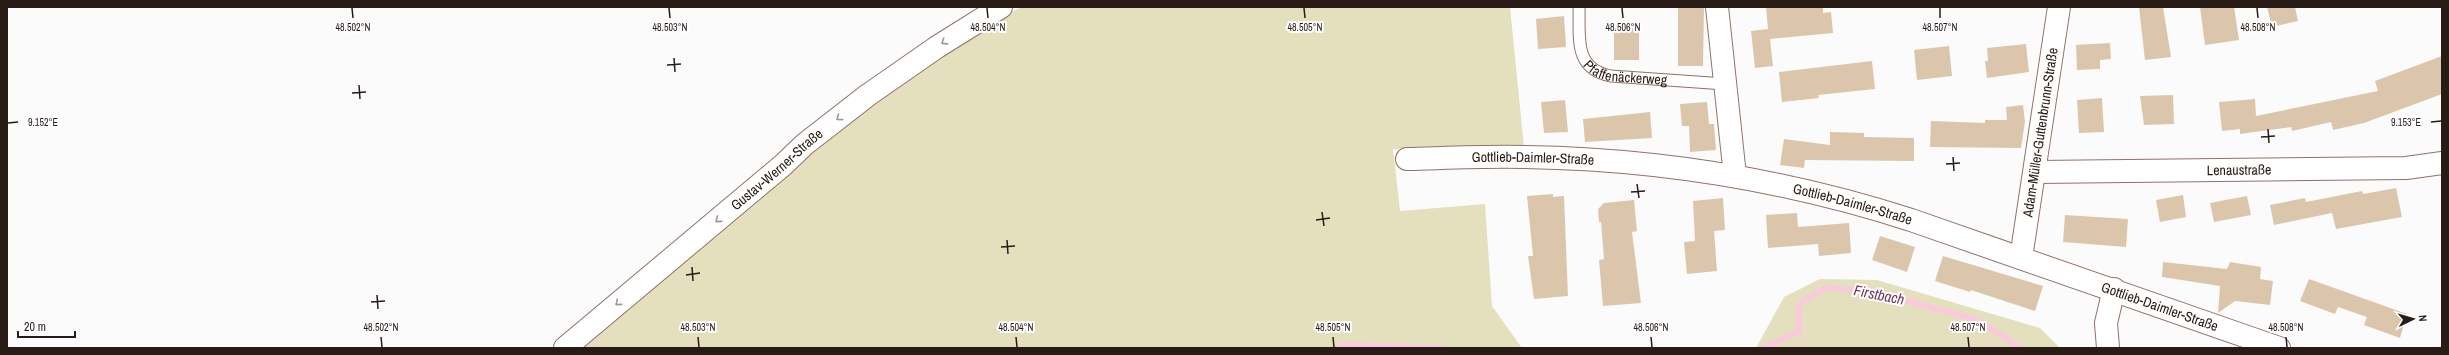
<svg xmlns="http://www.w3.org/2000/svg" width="2449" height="355" font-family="'Archivo Narrow',sans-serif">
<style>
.green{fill:#e4e0be}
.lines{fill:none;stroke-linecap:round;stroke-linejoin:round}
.stream{stroke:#fbc8de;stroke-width:5.5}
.building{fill:#dcc6ab}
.lane-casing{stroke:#917264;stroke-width:13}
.street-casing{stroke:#917264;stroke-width:24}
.lane{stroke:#fff;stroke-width:11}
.street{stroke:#fff;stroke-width:22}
.oneway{stroke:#9e9896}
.ticks{fill:none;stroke:#281b16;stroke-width:1.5}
.labels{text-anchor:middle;stroke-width:4;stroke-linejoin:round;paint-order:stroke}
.street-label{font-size:14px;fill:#281b16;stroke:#fff}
.water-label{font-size:15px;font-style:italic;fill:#743755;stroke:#fff}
.ticks-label{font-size:10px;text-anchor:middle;fill:#281b16;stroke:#fff;stroke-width:4;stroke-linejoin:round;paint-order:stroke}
</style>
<rect width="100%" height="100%" fill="#fbfbfb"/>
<g class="green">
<path d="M1022,7H1510L1525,157L1393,149L1400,211L1485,204L1492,306L1522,348H574L873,102L1004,15Z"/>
<path d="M1820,279L1877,280L2040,328L2060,348H1756L1784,297Z"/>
</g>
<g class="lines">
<g class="stream">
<path d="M1333,348L1349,345L1448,348"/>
<path d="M1762,348L1799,332V304L1825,288L1872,291L1980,321L2020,348"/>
</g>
</g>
<g class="building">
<path d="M1678,7H1704L1703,66H1678Z"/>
<path d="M1766,7H1823V13L1831,12L1833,33L1770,39L1773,66L1755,68L1751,31L1768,29Z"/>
<path d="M2139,7H2163L2171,57L2145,60Z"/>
<path d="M2200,7H2234L2239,40L2205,45Z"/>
<path d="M2267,7H2295L2298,21L2272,27Z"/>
<path d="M1564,16L1566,47L1538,49L1536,19Z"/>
<path d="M1639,27V60H1614V28Z"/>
<path d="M2110,43L2111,59L2100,60V69L2077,70L2076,45Z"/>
<path d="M2026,44L2029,72L1987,78L1985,61H1988L1987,48Z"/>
<path d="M1949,46L1952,76L1917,80L1914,50Z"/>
<path d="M2442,56V94L2364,123L2333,130L2331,122L2292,131L2291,127L2240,134V129L2222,131L2219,102L2255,99L2256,116L2378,91L2375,81Z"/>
<path d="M1872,61L1875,89L1818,95L1819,98L1782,102L1779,72Z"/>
<path d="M2173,95L2174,124L2144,125L2140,96Z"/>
<path d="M2102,98L2104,132L2079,133L2077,100Z"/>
<path d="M1565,100L1568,132L1544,133L1541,102Z"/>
<path d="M1707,102L1709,124H1714L1716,150L1690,152L1689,126H1682L1680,104Z"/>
<path d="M2023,105L2025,122L2021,148L1930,147L1931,121L1985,123V120H2007L2006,107Z"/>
<path d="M1650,112L1652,138L1585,142L1583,119Z"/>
<path d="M1830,132L1864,133V137L1914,138V161L1805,160L1804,168L1780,165L1784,139L1830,145Z"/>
<path d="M2396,188L2402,217L2336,229L2332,213L2274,225L2270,205L2305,198L2306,202L2362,191L2363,194Z"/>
<path d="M1553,194V197L1564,196L1568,296L1534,299L1528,256H1533L1527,196Z"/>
<path d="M2183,195L2186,217L2160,222L2156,200Z"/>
<path d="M2247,196L2251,215L2214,222L2210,203Z"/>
<path d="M1723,198L1725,230L1714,231L1717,271L1687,274L1684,242L1695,241L1693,201Z"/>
<path d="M1634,200L1637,231L1632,232L1641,303L1603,306L1599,260L1604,259L1601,222H1599L1598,209L1604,203Z"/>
<path d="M1797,213L1798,227L1849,223L1851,253L1819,256L1818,244L1768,248L1766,215Z"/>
<path d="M2065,215L2128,219L2126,247L2063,242Z"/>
<path d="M1880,236L1915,247L1907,272L1872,260Z"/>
<path d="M1943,256L2043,286L2035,311L1971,290L1970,292L1935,281Z"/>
<path d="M2163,262L2227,269L2230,262L2261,267L2260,279L2273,281L2270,305L2235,301L2218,313L2220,286L2162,277Z"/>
<path d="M2309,279L2407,314L2400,338L2364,325L2367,317L2338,307L2335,314L2300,301Z"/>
</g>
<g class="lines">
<g class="lane-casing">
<g id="lane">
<path id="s1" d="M1579,7C1580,37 1573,69 1611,76L1725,84"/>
</g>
</g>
<g class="street-casing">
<g id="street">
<path d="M1717,7L1735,176"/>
<path id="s2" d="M1407,159C1446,158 1486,156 1525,157C1656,159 1787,180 1911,220L2279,348"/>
<path id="s3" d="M2036,172L2406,168L2442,163"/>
<path id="s4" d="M2021,258L2059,7"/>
<path id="s5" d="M565,348L783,165L805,144L868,95L937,47L1001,7"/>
<path d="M2108,348L2106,323L2114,289"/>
</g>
</g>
<use href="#lane" class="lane"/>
<use href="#street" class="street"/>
</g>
<defs><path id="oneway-chevron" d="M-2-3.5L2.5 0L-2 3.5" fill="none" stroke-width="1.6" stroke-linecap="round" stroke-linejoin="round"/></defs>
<g class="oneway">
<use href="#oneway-chevron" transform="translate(944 42) rotate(147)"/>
<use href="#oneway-chevron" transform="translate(839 118) rotate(143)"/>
<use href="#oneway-chevron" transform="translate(718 220) rotate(140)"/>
<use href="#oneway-chevron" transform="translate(618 303) rotate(140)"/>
</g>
<path class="ticks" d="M352,8L353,18M669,8L670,18M987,8L988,18M1304,8L1305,18M1622,8L1623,18M1940,8V18M2257,8L2258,18M674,58L675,72M667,65L681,64M359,85L360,99M352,93L366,92M2431,122L2441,121M8,123L18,122M2268,129L2269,143M2261,137L2275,136M1953,157L1954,171M1946,164L1960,163M1637,184L1639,198M1631,192L1645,191M1322,212L1324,226M1316,220L1330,218M1007,240L1008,254M1001,247L1015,246M692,267L693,281M686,275L700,273M377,295L378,309M371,302L385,301M381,337L382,347M698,337L699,347M1016,337L1017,347M1333,337L1334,347M1651,337L1652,347M1968,337L1969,347M2286,337L2287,347"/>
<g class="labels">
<g class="street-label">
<text dy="5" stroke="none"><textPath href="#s1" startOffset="99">Pfaffenäckerweg</textPath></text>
<text dy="5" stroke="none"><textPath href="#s4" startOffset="127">Adam-Müller-Guttenbrunn-Straße</textPath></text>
<text dy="5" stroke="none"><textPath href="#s2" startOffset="126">Gottlieb-Daimler-Straße</textPath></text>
<text dy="5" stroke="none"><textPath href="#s5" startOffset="277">Gustav-Werner-Straße</textPath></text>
<text dy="5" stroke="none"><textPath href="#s3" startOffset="203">Lenaustraße</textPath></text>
<text dy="5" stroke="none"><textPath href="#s2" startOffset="450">Gottlieb-Daimler-Straße</textPath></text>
<text dy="5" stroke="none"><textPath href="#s2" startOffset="774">Gottlieb-Daimler-Straße</textPath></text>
</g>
<g class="water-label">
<text transform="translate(1879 295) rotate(11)" y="5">Firstbach</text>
</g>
</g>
<g class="ticks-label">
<text x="353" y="31">48.502°N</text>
<text x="670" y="31">48.503°N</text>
<text x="988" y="31">48.504°N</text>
<text x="1305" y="31">48.505°N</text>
<text x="1623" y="31">48.506°N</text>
<text x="1940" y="31">48.507°N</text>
<text x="2258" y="31">48.508°N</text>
<text x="2406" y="126">9.153°E</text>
<text x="43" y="126">9.152°E</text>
<text x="381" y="331">48.502°N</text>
<text x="698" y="331">48.503°N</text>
<text x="1016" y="331">48.504°N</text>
<text x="1333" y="331">48.505°N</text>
<text x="1651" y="331">48.506°N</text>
<text x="1968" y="331">48.507°N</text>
<text x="2286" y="331">48.508°N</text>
</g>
<rect width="2449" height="355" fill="none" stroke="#281b16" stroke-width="16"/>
<g transform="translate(2413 319) rotate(85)" stroke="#ffffff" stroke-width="3" paint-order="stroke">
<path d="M0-3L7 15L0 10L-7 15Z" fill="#281b16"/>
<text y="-6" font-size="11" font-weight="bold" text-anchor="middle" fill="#281b16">N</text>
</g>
<path d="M18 331v6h57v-6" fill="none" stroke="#281b16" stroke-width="2"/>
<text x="24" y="331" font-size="12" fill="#281b16" stroke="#ffffff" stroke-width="3" paint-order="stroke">20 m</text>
</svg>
